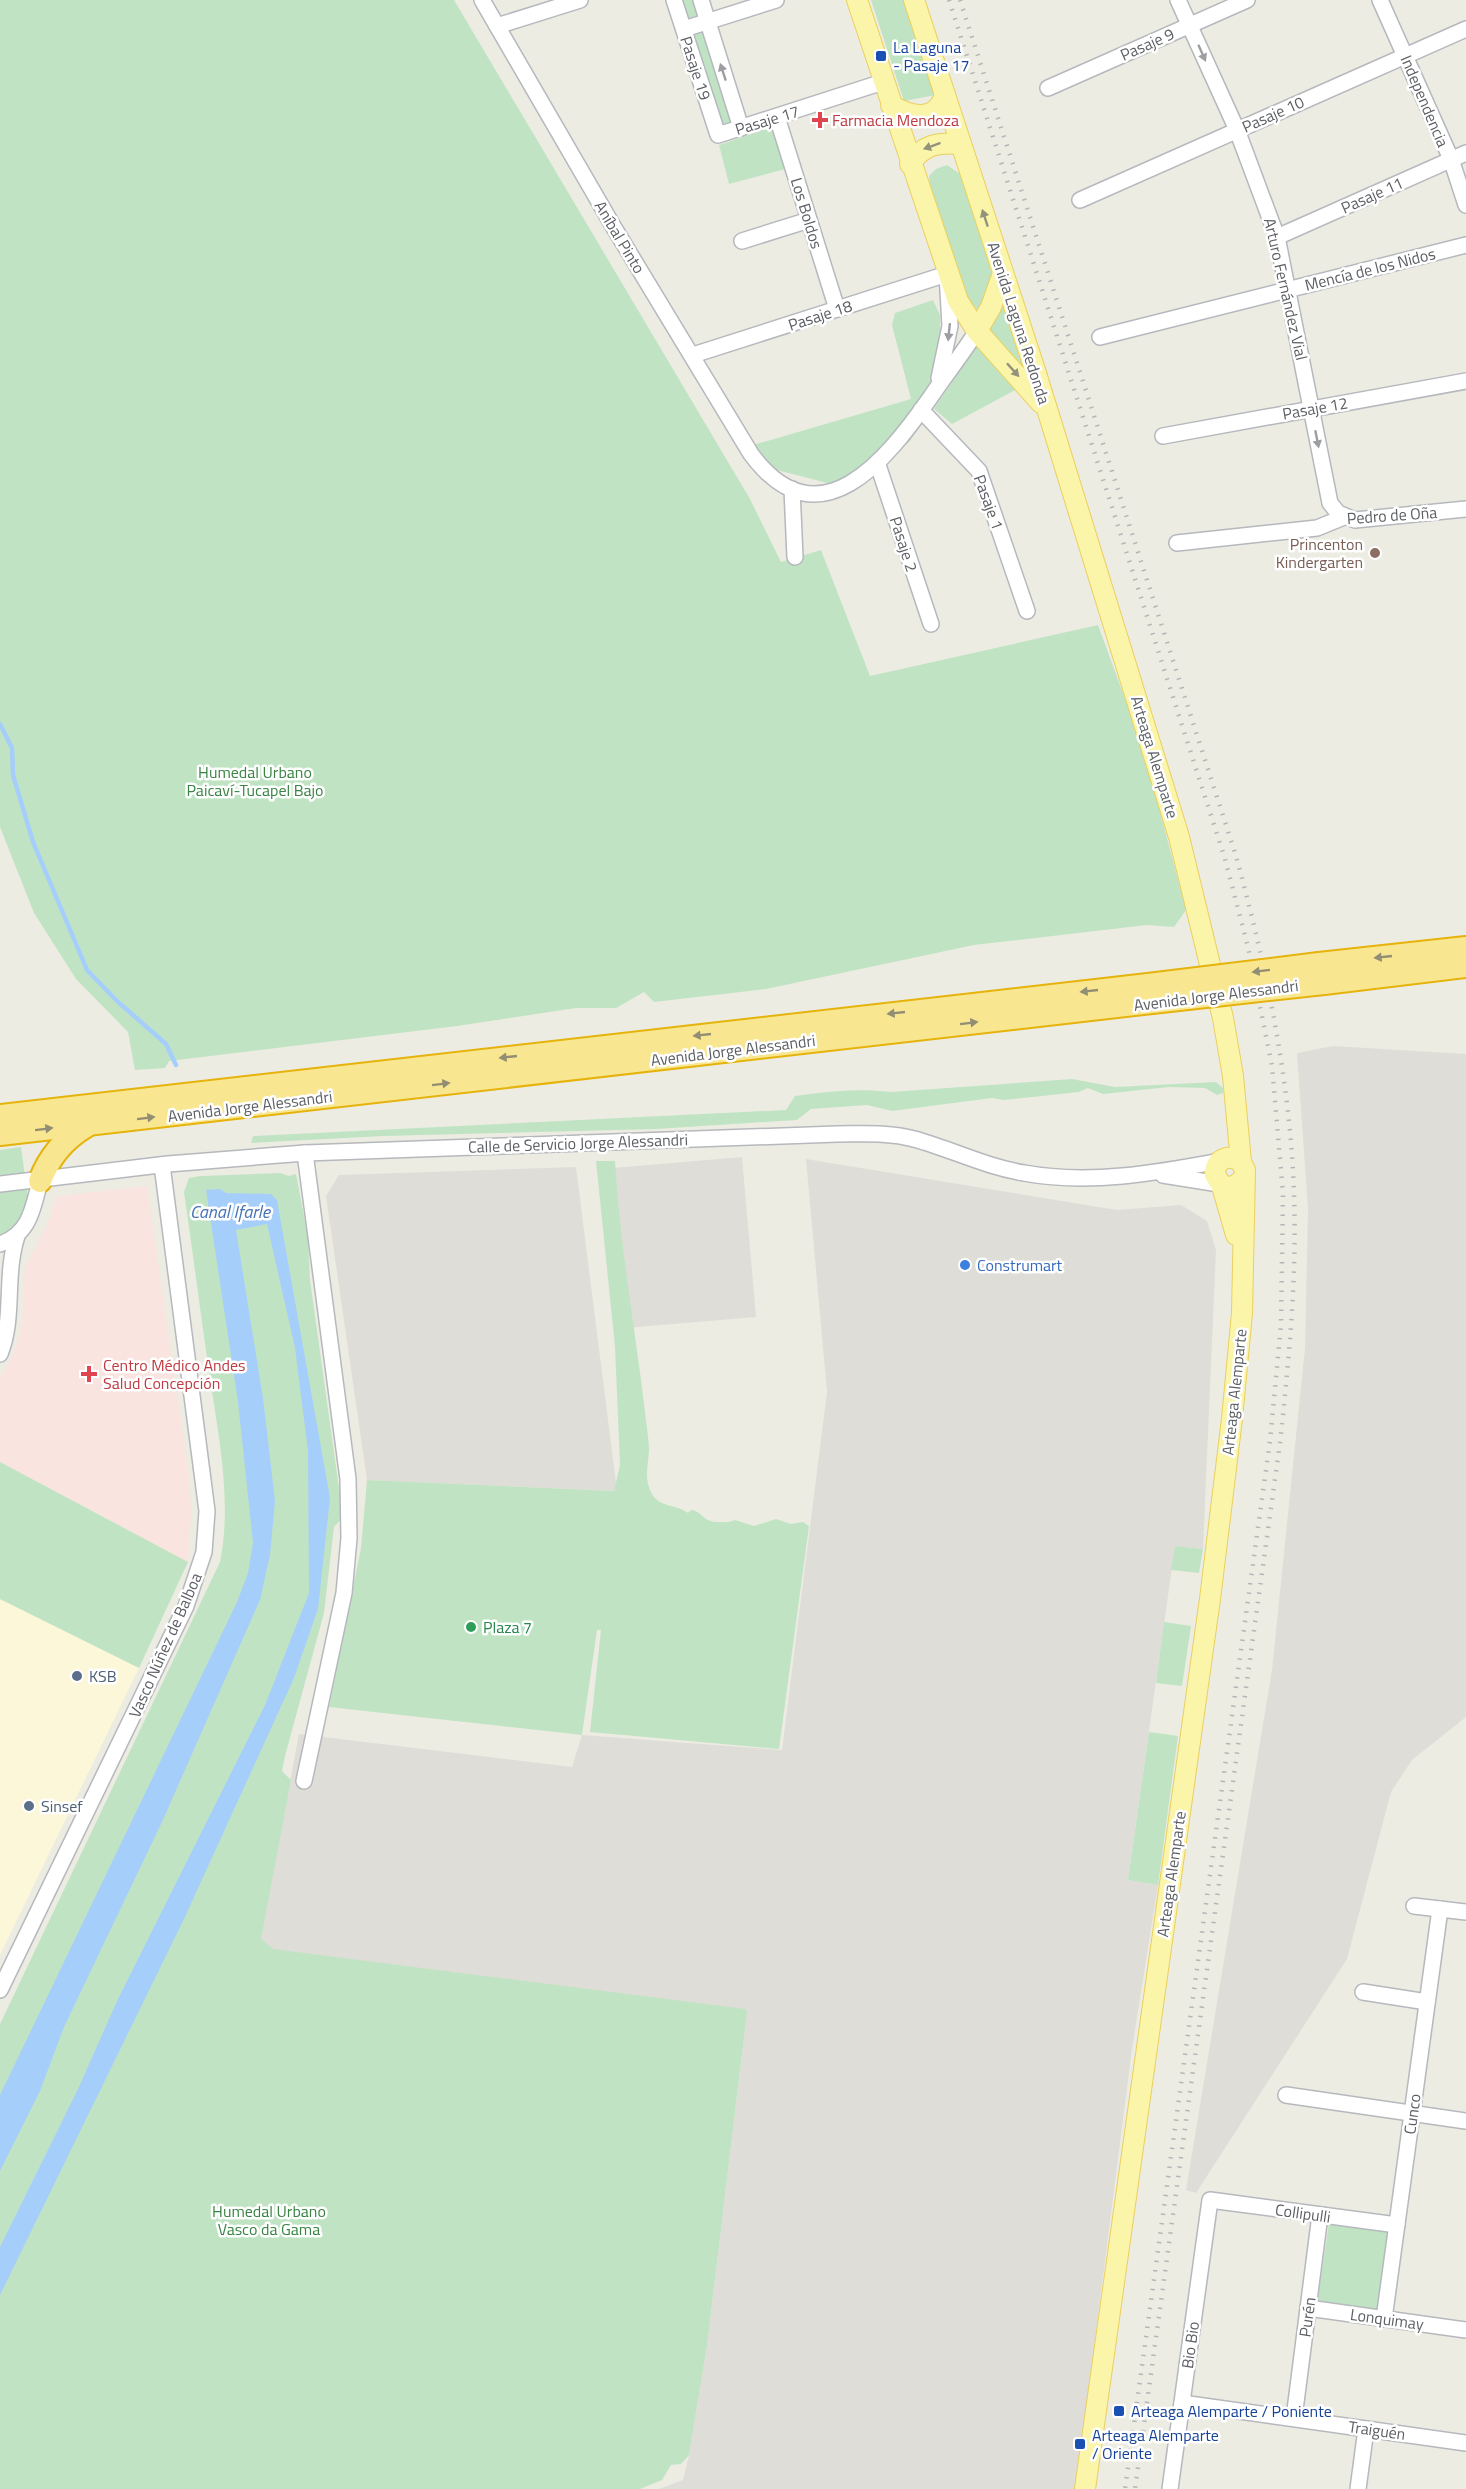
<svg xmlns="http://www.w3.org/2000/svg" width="1466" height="2489" font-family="'Titillium Web',sans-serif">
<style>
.commercial{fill:#fcf7d9}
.industrial{fill:#dfddd7}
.medical{fill:#fae4df}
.green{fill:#c0e4c3}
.water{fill:#a6cefb}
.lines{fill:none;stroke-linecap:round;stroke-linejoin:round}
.stream{stroke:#a6cefb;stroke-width:4.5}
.minor-casing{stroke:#b5b8bd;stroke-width:18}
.major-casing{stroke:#eacf5f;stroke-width:22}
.highway-casing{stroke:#e5b30b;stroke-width:26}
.minor{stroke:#fff;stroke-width:15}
.major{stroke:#fbf5aa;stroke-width:20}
.highway{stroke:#f8e690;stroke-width:22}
.rail{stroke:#b4b5b5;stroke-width:4.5;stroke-dasharray:1.5 8;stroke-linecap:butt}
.highway-bridge-casing{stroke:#e5b30b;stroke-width:26;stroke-linecap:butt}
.highway-bridge{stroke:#f8e690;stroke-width:22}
.oneway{fill:#9d9ea1}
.oneway2{fill:#93937c}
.oneway3{fill:#928e73}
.transit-dot{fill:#1a4fb4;stroke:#fff;stroke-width:2}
.health-dot{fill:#e0444e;stroke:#fff;stroke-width:2}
.education-dot{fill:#8d6e63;stroke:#fff;stroke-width:2}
.shop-dot{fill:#3f7fe0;stroke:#fff;stroke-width:2}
.leisure-dot{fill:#2e9e5b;stroke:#fff;stroke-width:2}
.service-dot{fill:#5c6f8a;stroke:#fff;stroke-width:2}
.labels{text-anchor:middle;stroke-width:5;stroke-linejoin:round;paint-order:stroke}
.street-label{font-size:16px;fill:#5b5e63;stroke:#fff}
.transit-label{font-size:16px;fill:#164399;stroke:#fff;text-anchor:start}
.health-label{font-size:16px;fill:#be3a42;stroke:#fff;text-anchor:start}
.education-label{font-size:16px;fill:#785e54;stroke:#fff;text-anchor:end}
.park-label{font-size:16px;fill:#398443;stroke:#fff}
.shop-label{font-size:16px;fill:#366cbe;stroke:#fff;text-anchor:start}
.leisure-label{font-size:16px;fill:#27864d;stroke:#fff;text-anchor:start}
.service-label{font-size:16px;fill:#4e5e75;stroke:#fff;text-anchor:start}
.water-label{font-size:18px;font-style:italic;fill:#4673b4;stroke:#fff}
</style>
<rect width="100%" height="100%" fill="#edece3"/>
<path class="commercial" d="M0,1599L139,1668L0,1955Z"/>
<g class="industrial">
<path d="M1333,1046L1466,1054V1717L1412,1760L1391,1792L1347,1959L1196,2193L1186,2190L1272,1670L1305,1348L1308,1209L1297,1053Z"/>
<path d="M742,1157L756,1317L626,1328L613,1168Z"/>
<path d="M806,1159L1117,1210L1181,1205L1207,1221L1216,1250L1203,1549L1175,1546L1128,1880L1158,1885L1132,2049L1076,2489H659L683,2480L689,2455L707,2346L747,2012L258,1951L299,1734L572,1767L582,1735L782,1750L827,1392Z"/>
<path d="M576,1167L617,1491L367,1480L326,1196L339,1175Z"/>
</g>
<path class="medical" d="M147,1186L189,1476L191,1513L188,1562L0,1462V1379L13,1354L22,1325L25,1268L46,1227L57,1196Z"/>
<g class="green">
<path d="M0,0H454L750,499L781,562L821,550L870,676L1098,625L1144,751L1186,910L1174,927L1147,925L974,945L766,989L654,1002L644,992L616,1008H576L457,1026L169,1061L165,1068L135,1070L128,1032L76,979L34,913L0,827Z"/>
<path d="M680,0H694L735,128L722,132Z"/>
<path d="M871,0H903L936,95L904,101Z"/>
<path d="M772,127L789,168L729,184L719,145Z"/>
<path d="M947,165L963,176L996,289L981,313L969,301L931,189L929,176L936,169Z"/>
<path d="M1003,295L1032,381L952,424L934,409L975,348Z"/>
<path d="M933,300L940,315V345L928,414L910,441L873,474L835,485L769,468L753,445L911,399L892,325L895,313Z"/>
<path d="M1072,1079L1115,1087L1216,1082L1223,1088V1093L1217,1095L1205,1088L1169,1087L1103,1094L1088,1088L1079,1092L1004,1100L992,1098L892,1111L867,1105L811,1109L797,1120L656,1129L384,1136L251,1143L253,1136L786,1110L795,1096C827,1091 858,1088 891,1092Z"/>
<path d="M21,1147L28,1199L19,1230L0,1238V1150Z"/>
<path d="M596,1161H615C620,1248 636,1333 646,1420C647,1430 649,1441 649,1451C648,1466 644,1478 651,1492C658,1508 677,1504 688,1513L691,1510C700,1511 700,1516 708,1520C714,1523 730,1523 735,1520L754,1526L776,1519L791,1524L803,1522L809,1526L779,1749L590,1732L601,1630H597L582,1735L329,1707L361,1548L367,1480L614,1491L620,1465L615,1347Z"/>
<path d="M280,1173L289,1176L296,1174L308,1237L310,1280L343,1517L334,1527L324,1613L285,1756L282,1771L291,1780L261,1939L273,1949L745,2009L747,2012L707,2346L689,2455L681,2464L671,2465L662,2480L640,2489H0V2024L220,1562C232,1503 219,1438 210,1379C201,1317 193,1254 184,1192L189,1178L200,1176Z"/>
<path d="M0,1462L188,1562L139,1668L0,1599Z"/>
<path d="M1175,1546L1203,1549L1199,1573L1171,1570Z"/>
<path d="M1164,1622L1191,1626L1182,1686L1156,1683Z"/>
<path d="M1149,1732L1178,1736L1158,1885L1128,1880Z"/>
<path d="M1329,2223L1393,2232L1383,2313L1317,2304Z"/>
</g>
<path class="water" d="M220,1189L226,1193L271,1194L277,1200L330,1498L318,1609L294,1678L184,1919L0,2295V2247L78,2089L117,2001L265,1705L309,1593L308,1451L295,1348L267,1224L236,1230L263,1398L275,1501L270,1555L260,1600L162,1822L64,2027L40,2091L0,2171V2095L237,1602L248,1573L253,1543L238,1402L206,1190Z"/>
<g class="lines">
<path class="stream" d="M0,724L12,748L13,775L33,842L87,970L117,1001L166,1044L176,1065"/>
<g class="minor-casing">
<g id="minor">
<path d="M482,0L613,226L751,454C819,546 887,459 930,398C945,376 962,354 977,331"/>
<path d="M674,0L718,135L883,82"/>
<path d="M701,0L741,128"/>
<path d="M1178,0L1237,130L1277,237L1330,503L1338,513L1355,520L1466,509"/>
<path d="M1380,0L1451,159L1466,205"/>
<path d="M497,26L580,0"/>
<path d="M684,29L776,0"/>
<path d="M1048,88L1247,0"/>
<path d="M777,117L837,309"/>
<path d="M1080,200L1466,29"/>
<path d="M1277,237L1466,153"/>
<path d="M742,241L809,220"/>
<path d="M1100,337L1466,245"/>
<path d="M693,355L947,274L950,326L939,378"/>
<path d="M921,410L979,471L1027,611"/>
<path d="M1163,436L1466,381"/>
<path d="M878,465L931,624"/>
<path d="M792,489L795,557"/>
<path d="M1177,543L1317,528L1344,517"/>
<path d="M1163,1175L1219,1184"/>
<path d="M0,1184L168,1164L305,1153L837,1134C862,1134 889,1132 914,1139C951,1149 986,1167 1024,1173C1089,1185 1156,1173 1220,1161"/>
<path d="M0,1244C30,1234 33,1208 40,1181"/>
<path d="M0,1354C15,1316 4,1277 17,1236"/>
<path d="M304,1781L344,1593L349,1538L348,1479L305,1153"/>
<path d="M1414,1906L1466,1912"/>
<path d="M0,1990L186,1606L204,1552L207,1511L162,1165"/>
<path d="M1363,1992L1427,2002"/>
<path d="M1286,2095L1466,2121"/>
<path d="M1308,2308L1466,2330"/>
<path d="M1384,2319L1440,1909"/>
<path d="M1182,2403L1466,2443"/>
<path d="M1294,2418L1320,2215"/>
<path d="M1170,2489L1210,2200L1397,2225"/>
<path d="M1358,2489L1366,2429"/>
</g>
</g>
<g class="major-casing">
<g id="major">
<path d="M857,0L958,301L977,331L1041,403"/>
<path d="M914,0L1035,370L1179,837L1223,1018L1233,1076L1241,1162"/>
<path d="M891,105C911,117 936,123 945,95"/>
<path d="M910,164C923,144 939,142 961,144"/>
<path d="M977,331L991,307L1003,273"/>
<path d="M1222,1186L1236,1235"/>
<path d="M1085,2489L1210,1599L1232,1419L1242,1313L1245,1170L1241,1162C1228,1153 1215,1159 1215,1175L1222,1186L1234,1187L1243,1179"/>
</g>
</g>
<g class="highway-casing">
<g id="highway">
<path d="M1319,964L1466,948"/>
<path d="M1324,983L1466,966"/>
<path d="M0,1116L1148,985"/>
<path d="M0,1134L1152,1002"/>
<path d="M40,1181C49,1157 64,1139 86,1126"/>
</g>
</g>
<use href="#minor" class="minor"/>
<use href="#major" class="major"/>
<use href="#highway" class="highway"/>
<g class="rail">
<path d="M949,0L1225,859L1248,947L1272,1066L1283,1194L1281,1325L1270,1441L1125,2489"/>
<path d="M960,0L1236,856C1266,966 1290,1079 1294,1193C1297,1277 1289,1360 1280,1443L1135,2489"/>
</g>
<g class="highway-bridge-casing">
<g id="highway-bridge">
<path d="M1148,985L1319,964"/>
<path d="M1152,1002L1324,983"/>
</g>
</g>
<use href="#highway-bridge" class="highway-bridge"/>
</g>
<defs><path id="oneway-solid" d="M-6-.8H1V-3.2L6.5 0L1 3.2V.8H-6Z" transform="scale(1.5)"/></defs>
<g class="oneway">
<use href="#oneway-solid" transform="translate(1202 53) rotate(66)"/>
<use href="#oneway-solid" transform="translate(723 72) rotate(-108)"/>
<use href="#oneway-solid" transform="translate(949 332) rotate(96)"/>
<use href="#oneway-solid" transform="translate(1317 439) rotate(79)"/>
</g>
<g class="oneway2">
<use href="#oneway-solid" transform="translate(932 146) rotate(160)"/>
<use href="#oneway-solid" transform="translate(985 218) rotate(-108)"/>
<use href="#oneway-solid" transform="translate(1013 370) rotate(48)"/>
</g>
<g class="oneway3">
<use href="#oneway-solid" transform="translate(1383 957) rotate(174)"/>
<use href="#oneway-solid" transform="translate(1261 971) rotate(173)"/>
<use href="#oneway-solid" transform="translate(1089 991) rotate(174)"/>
<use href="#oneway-solid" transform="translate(896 1013) rotate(174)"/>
<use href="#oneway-solid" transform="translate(969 1023) rotate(-7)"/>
<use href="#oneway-solid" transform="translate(702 1035) rotate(174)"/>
<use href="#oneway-solid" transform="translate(508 1057) rotate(174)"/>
<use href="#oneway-solid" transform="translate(441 1084) rotate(-7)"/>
<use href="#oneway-solid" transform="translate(146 1118) rotate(-7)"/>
<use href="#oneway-solid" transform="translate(44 1129) rotate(-7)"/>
</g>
<g class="transit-dot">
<rect x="875" y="50" width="12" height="12" rx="3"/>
<rect x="1113" y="2405" width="12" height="12" rx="3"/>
<rect x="1074" y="2438" width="12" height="12" rx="3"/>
</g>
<g class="health-dot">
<path d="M817 111h6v6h6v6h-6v6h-6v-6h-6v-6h6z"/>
<path d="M86 1365h6v6h6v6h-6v6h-6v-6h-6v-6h6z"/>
</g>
<circle class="education-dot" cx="1375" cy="553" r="6"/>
<circle class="shop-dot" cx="965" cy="1265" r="6"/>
<circle class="leisure-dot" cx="471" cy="1627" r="6"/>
<g class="service-dot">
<circle cx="77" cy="1676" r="6"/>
<circle cx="29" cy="1806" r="6"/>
</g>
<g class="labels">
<g class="street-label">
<text transform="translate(1147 44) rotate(-24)" y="6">Pasaje 9</text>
<text transform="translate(696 68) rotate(72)" y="6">Pasaje 19</text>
<text transform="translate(1425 101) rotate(67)" y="6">Independencia</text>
<text transform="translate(1273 114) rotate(-24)" y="6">Pasaje 10</text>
<text transform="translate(767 120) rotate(-17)" y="6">Pasaje 17</text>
<text transform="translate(1372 195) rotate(-24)" y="6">Pasaje 11</text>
<text transform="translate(807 213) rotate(73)" y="6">Los Boldos</text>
<text transform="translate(620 237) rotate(59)" y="6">Aníbal Pinto</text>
<text transform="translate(1370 269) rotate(-14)" y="6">Mencía de los Nidos</text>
<text transform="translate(1286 289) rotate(77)" y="6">Arturo Fernández Vial</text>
<text transform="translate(820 315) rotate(-18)" y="6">Pasaje 18</text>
<text transform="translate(1019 323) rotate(72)" y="6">Avenida Laguna Redonda</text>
<text transform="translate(1315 408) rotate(-10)" y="6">Pasaje 12</text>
<text transform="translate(989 502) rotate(70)" y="6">Pasaje 1</text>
<text transform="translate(1392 515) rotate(-4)" y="6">Pedro de Oña</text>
<text transform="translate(904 544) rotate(72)" y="6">Pasaje 2</text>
<text transform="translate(1155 757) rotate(73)" y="6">Arteaga Alemparte</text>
<text transform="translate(1216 995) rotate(-7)" y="6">Avenida Jorge Alessandri</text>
<text transform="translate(733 1050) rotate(-7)" y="6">Avenida Jorge Alessandri</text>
<text transform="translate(250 1106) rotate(-7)" y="6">Avenida Jorge Alessandri</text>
<text transform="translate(578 1143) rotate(-2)" y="6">Calle de Servicio Jorge Alessandri</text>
<text transform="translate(1234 1392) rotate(-84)" y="6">Arteaga Alemparte</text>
<text transform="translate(165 1645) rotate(-66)" y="6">Vasco Núñez de Balboa</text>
<text transform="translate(1171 1874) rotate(-82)" y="6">Arteaga Alemparte</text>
<text transform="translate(1412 2114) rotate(-82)" y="6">Cunco</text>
<text transform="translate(1303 2213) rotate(8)" y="6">Collipulli</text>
<text transform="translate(1307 2317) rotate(-82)" y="6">Purén</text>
<text transform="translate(1387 2319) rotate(8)" y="6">Lonquimay</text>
<text transform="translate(1190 2345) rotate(-82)" y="6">Bio Bio</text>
<text transform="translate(1377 2430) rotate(8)" y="6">Traiguén</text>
</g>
<g class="transit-label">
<text x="893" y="53">La Laguna<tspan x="893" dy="18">- Pasaje 17</tspan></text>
<text x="1131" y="2417">Arteaga Alemparte / Poniente</text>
<text x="1092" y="2441">Arteaga Alemparte<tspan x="1092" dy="18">/ Oriente</tspan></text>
</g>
<g class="health-label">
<text x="832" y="126">Farmacia Mendoza</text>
<text x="103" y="1371">Centro Médico Andes<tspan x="103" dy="18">Salud Concepción</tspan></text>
</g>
<g class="education-label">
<text x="1363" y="550">Princenton<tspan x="1363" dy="18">Kindergarten</tspan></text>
</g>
<g class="park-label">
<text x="255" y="778">Humedal Urbano<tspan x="255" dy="18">Paicaví-Tucapel Bajo</tspan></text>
<text x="269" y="2217">Humedal Urbano<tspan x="269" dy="18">Vasco da Gama</tspan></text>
</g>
<g class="shop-label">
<text x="977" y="1271">Construmart</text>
</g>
<g class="leisure-label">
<text x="483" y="1633">Plaza 7</text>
</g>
<g class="service-label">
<text x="89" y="1682">KSB</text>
<text x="41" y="1812">Sinsef</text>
</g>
<g class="water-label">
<text x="230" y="1218">Canal Ifarle</text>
</g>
</g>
</svg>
